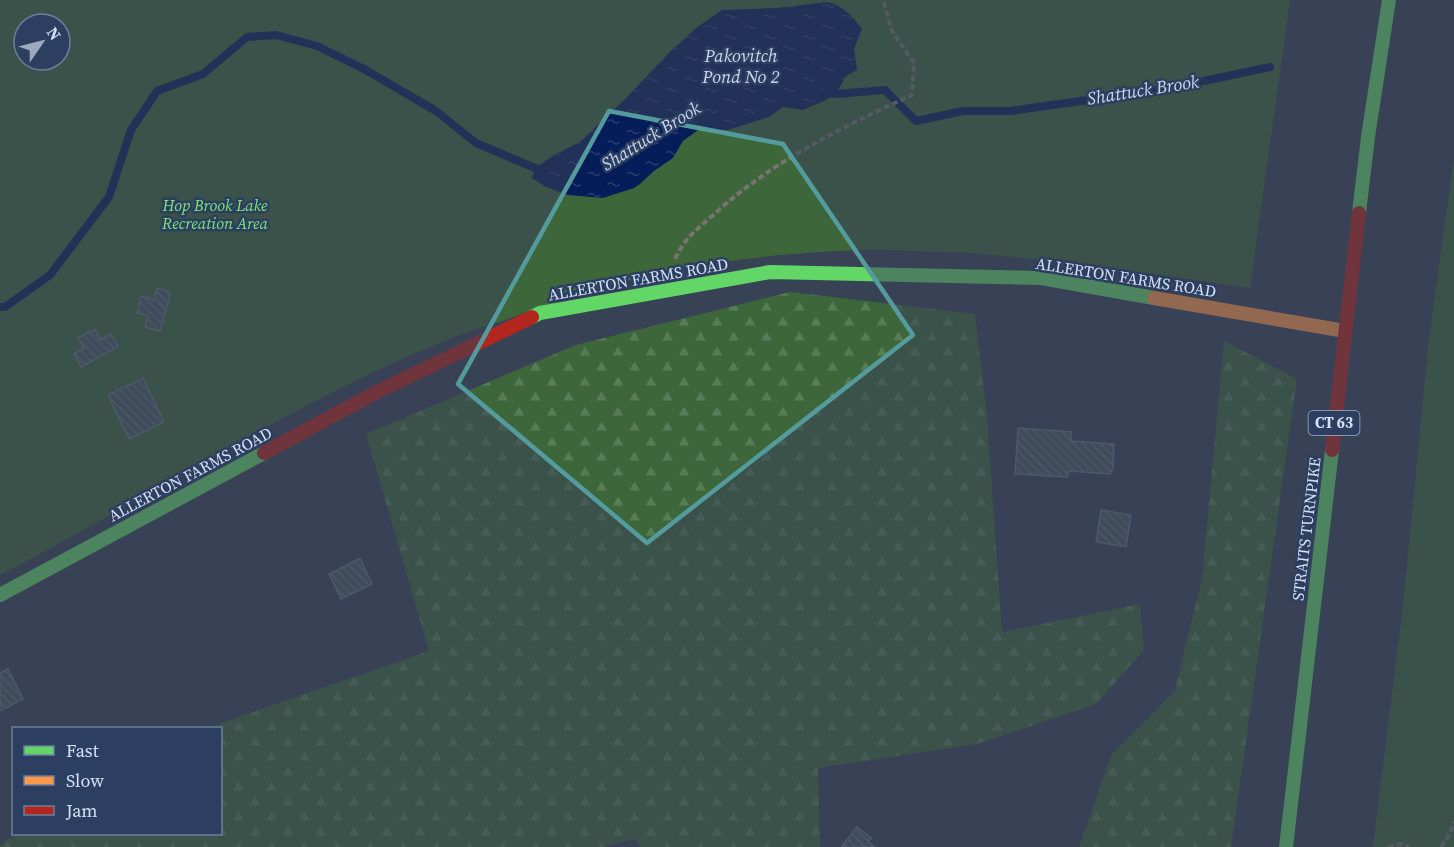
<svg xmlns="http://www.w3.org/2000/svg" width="1454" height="847" font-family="'Source Serif 4',serif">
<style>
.forest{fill:url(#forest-firs)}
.park{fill:#3d673b;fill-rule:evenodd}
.water{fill:url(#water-ripples)}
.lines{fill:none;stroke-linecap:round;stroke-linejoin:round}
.stream{stroke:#051e5a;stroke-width:8}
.building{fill:url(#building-back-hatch);stroke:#65767f;stroke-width:1.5}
.path{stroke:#78756f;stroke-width:4;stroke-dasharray:6 3;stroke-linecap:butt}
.fast{stroke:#63d668;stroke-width:14}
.slow{stroke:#ff974d;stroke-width:14}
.jam{stroke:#b3261e;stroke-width:14}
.marked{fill:none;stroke:#549b9d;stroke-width:4.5;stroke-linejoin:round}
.labels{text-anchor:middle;stroke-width:5;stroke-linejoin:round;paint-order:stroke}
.shield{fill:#2c3f61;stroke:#a2b0c9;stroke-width:1.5}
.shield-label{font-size:15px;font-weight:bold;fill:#d4e0f5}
.park-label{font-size:16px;font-style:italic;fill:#7fe572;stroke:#2c3f61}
.street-label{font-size:16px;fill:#d4e0f5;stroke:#2c3f61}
.water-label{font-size:18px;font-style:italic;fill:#c9d6ee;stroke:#2c3f61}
</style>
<defs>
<pattern id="forest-firs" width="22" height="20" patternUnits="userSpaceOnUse" patternTransform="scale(1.5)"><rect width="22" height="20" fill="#3d673b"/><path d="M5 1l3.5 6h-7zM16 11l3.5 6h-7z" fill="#587c58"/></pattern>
<pattern id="water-ripples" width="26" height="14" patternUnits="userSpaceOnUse" patternTransform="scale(1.5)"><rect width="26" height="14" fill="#051e5a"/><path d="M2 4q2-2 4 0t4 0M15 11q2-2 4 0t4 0" fill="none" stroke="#293e72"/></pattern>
<pattern id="building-back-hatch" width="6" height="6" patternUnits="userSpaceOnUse" patternTransform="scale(1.5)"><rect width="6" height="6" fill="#485962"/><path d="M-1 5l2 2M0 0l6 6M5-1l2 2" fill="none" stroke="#627179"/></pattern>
</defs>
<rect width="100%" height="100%" fill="#384255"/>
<g class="forest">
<path d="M790,292L975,314L987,417L1002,632L1140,604L1144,650L1096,704L977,744L818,768L820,847H640L636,839L602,847H0V845L15,834H220V728H207L429,651L366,434L576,345Z"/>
<path d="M1224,341L1297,379L1231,847H1079L1112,754L1175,691L1202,578Z"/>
</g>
<g class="park">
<path d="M0,0H1290L1250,288C1111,268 961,243 821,252C750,256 679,267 611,285C581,293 552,305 522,314C497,323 471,330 447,340C291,403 149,498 0,575ZM24,24H60V60H24Z"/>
<path d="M1454,158V847H1373L1403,606L1429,338Z"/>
</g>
<path class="water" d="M827,2C844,6 852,16 862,29L854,49L857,70L846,76L836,94L824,101L803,110L783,107L769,117L728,130H698L683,141L673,158L654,171L640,184L634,188L603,198L568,195L546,187L532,178L535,168L556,154L580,142L625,99L672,50L696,28L722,10L777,8Z"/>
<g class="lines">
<g class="stream">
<path d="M827,92L836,94L885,90L916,121L963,111H1010L1166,89L1270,67"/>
<path d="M0,307H5L50,275L109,197L131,130L157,91L203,74L247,37L276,35L317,46L364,69L436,111L476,143L535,168L543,169"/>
</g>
</g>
<g class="building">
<path d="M157,288L171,292L160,331L145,327L148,316L137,313L141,296L154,300Z"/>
<path d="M95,329L100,340L111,334L118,347L81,367L74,354L84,348L78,338Z"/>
<path d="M143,378L164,422L129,439L108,395Z"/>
<path d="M1018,428L1071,432V441L1114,444L1113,468L1110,474L1069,471L1067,477L1015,474Z"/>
<path d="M1101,510L1131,515L1126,547L1096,542Z"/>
<path d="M360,558L372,584L341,599L329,574Z"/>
<path d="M8,669L23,699L0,711V673Z"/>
<path d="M857,827L871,838L868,842L875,847H841Z"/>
</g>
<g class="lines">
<g class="path">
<path d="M675,259C685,238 694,232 711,217C769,163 840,128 912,95L914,63L892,31L883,0"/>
<path d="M1388,847L1401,844L1409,847"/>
<path d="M1441,847L1450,834L1454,821"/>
</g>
<g class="fast">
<path d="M1359,213L1368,137L1389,0"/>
<path d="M532,317L540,313L770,272L1041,278L1154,298"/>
<path d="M0,595L264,453"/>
<path d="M1286,847L1332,450"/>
</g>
<path class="slow" d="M1154,298L1345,331"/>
<g class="jam">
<path d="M1332,450L1359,213"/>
<path d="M264,453L375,393L532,317"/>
</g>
</g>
<path d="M0 0H1454V847H0ZM609,111L783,144L913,335L647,543L458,384Z" fill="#384255" fill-opacity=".55" fill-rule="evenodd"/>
<path class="marked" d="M609,111L783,144L913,335L647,543L458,384Z"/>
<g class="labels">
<rect class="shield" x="1308.5" y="411" width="51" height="24" rx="4.5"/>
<g class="shield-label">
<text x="1334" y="428">CT 63</text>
</g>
<g class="park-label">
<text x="215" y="211">Hop Brook Lake<tspan x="215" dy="18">Recreation Area</tspan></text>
</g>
<g class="street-label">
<text transform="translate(1126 277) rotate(9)" y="6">ALLERTON FARMS ROAD</text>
<text transform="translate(638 279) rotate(-10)" y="6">ALLERTON FARMS ROAD</text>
<text transform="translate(190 474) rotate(-28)" y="6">ALLERTON FARMS ROAD</text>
<text transform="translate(1306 529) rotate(-83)" y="6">STRAITS TURNPIKE</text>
</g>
<g class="water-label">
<text x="741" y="62">Pakovitch<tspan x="741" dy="21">Pond No 2</tspan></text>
<text transform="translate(1143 90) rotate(-9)" y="6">Shattuck Brook</text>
<text transform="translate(651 136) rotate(-32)" y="6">Shattuck Brook</text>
</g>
</g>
<rect x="12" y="727" width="210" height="108" fill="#2c3f61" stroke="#6f7f9c" stroke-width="1.5"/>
<rect x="24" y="746" width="30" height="9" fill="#63d668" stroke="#6f7f9c" stroke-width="1.5"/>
<text x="66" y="757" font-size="18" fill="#d4e0f5">Fast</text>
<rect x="24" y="776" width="30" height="9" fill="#ff974d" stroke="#6f7f9c" stroke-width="1.5"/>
<text x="66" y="787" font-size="18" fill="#d4e0f5">Slow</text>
<rect x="24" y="806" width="30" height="9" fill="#b3261e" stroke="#6f7f9c" stroke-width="1.5"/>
<text x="66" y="817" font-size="18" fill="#d4e0f5">Jam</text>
<g transform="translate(42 42) rotate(55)"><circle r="28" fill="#2c3f61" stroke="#6f7f9c" stroke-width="1.5"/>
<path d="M0-4.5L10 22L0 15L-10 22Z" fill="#9da9bd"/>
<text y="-9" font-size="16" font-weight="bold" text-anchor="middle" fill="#d4e0f5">N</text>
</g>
</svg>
